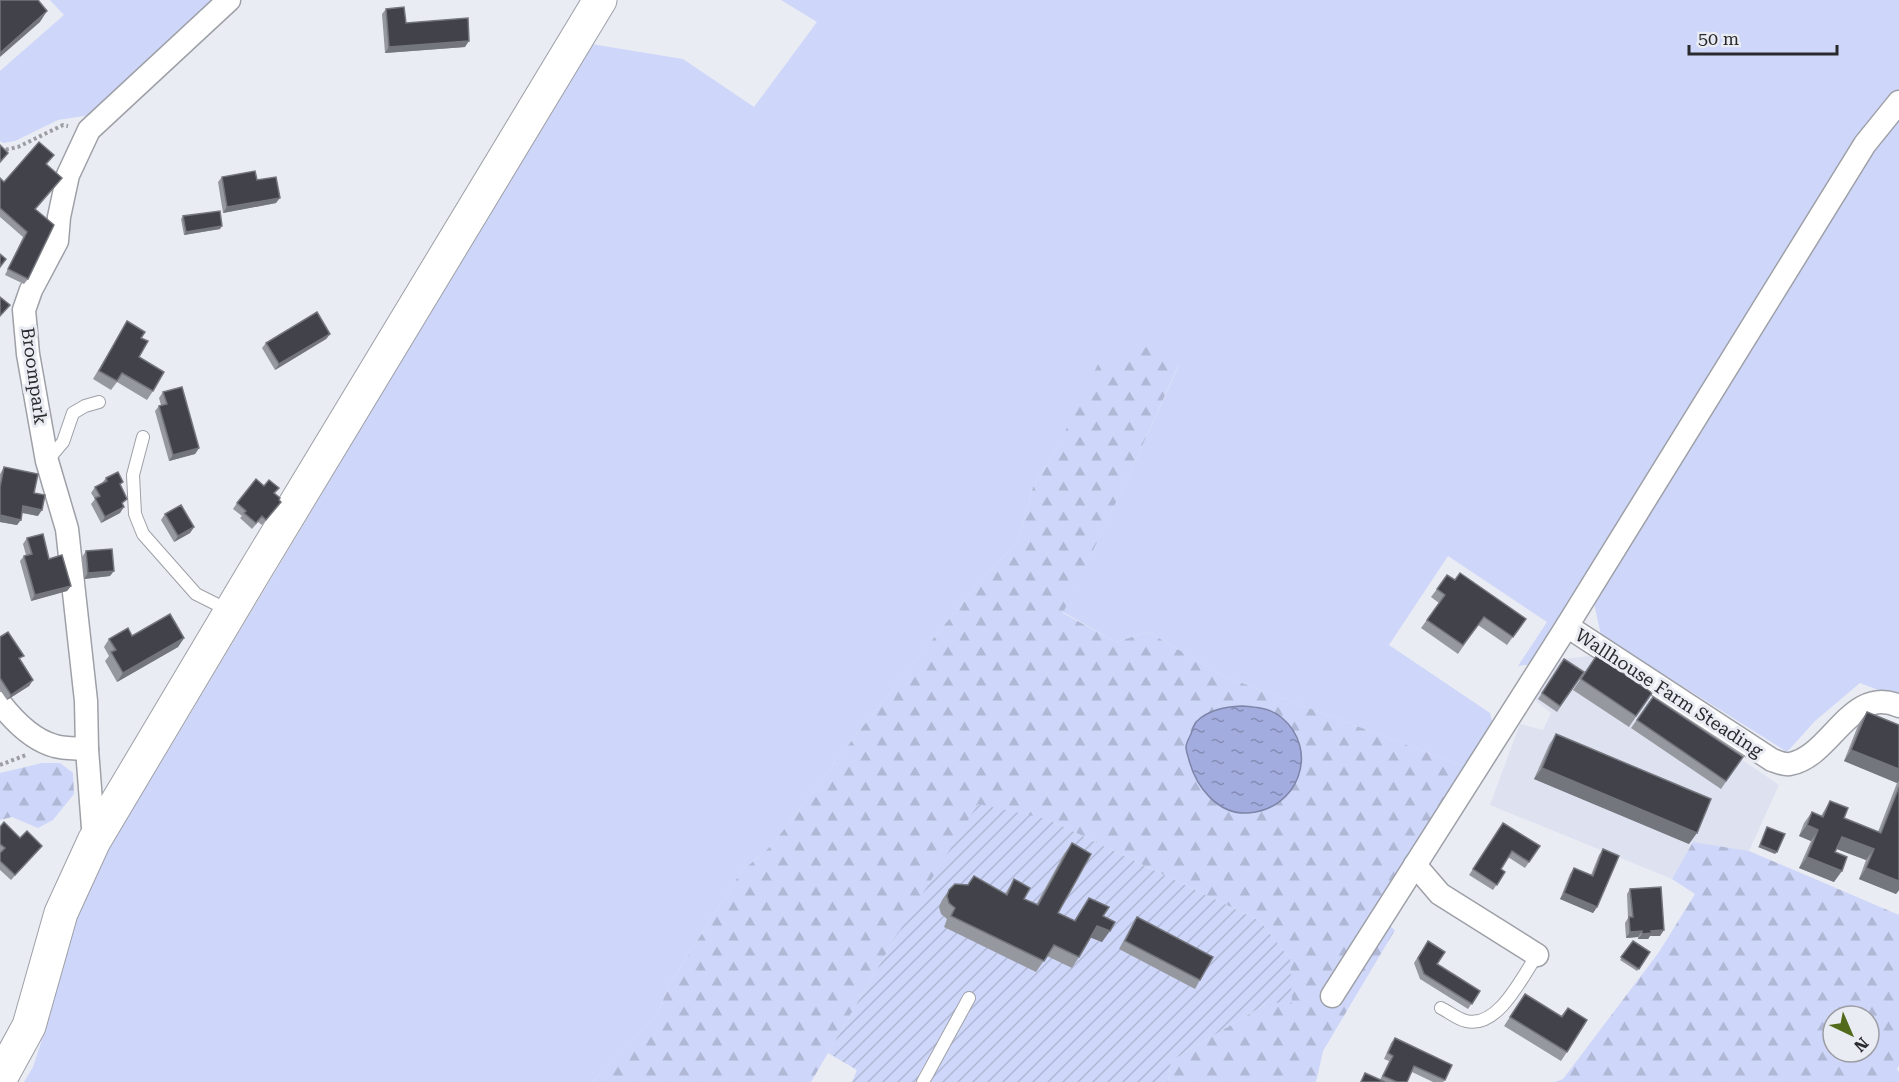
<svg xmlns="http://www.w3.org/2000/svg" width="1899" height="1082" font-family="'Roboto Serif',serif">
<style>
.built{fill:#dde1f0}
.green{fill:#ced6f9}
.forest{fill:url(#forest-firs);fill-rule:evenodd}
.garden{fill:url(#garden-furrows)}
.water{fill:url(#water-ripples);stroke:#7e85a9;stroke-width:1.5}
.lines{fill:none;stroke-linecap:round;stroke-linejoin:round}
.lane-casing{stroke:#9ea0a7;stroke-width:14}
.street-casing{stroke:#9ea0a7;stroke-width:25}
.secondary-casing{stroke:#9ea0a7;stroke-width:35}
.path{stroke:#9c9ea4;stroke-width:4;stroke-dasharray:3 3;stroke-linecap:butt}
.lane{stroke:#fff;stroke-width:12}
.street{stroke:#fff;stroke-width:22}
.secondary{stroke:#fff;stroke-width:33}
.wall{fill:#96989f}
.shaded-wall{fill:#74767d}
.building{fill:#42434a;stroke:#74767d;stroke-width:1.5}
.labels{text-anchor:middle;stroke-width:6;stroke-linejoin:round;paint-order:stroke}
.street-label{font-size:18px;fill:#292a2d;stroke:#eaecf4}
</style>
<defs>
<pattern id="forest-firs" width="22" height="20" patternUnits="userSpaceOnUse" patternTransform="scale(1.5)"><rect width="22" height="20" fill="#ced6f9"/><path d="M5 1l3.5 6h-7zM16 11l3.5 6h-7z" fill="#b1b8d6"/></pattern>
<pattern id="garden-furrows" width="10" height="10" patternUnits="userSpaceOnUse" patternTransform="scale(1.5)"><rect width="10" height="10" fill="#ced6f9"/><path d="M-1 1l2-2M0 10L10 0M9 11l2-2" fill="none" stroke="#b1b8d6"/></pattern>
<pattern id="water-ripples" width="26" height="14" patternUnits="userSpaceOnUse" patternTransform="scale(1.5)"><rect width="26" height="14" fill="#a2acde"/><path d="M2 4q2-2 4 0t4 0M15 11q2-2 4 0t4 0" fill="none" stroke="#848cb4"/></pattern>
</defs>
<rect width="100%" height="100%" fill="#eaecf4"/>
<path class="built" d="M1590,656L1779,785L1749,851L1693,842L1672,879L1490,805L1520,724L1543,730L1551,713L1536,701V685L1554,660Z"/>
<g class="green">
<path d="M50,0H222L97,114L58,120L15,141L3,143L0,141V71L64,15Z"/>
<path d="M781,0H1899V91L1857,141L1532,664L1518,666L1547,622L1448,556L1389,645L1490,713L1494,728L1466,767L1226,677L1148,632L1116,642L1063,612L1130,473L1179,365L1058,446L1033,487L1018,541L974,588L860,730L772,845L741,872L668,987L657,1016L592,1082H24L33,1067L46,1027L66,931L94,866L156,771L591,44L683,59L754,107L817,22Z"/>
<path d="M1899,116V698L1860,683L1815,721L1787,752L1601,635L1594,603L1873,147Z"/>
</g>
<g class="forest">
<path d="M1152,345L1179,364L1130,473L1063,613L1116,642L1148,632L1226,677L1466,767L1372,914L1395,930L1323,1051L1316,1082H1168L1171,1061L1269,1002L1290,959L1260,921L1047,819L897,935L811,1082H592L657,1016L668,987L741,872L772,845L860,730L974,588L1018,541L1033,487L1058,446L1099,362Z"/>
<path d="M42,763H60L73,773L74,794L53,820L38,828L12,817L0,820V773Z"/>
<path d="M1693,842L1749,851L1899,915V1066L1897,1069L1899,1072V1082H1555L1563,1079L1659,952L1695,894L1672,879ZM1833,1016H1869V1052H1833Z"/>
</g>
<path class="garden" d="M978,804L1047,819L1260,921L1290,959L1292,1004L1269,1002L1171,1061L1168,1082H852L857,1070L828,1053L897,935Z"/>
<path class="water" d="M1242,706C1256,707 1270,708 1281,717C1321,750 1298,810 1248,813C1218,815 1196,787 1189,760C1188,756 1186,751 1186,747C1186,743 1189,738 1191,734C1192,730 1194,725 1196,722C1209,709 1226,707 1242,706Z"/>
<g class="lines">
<g class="lane-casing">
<g id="lane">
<path d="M143,437L133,475L135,514L143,534L196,594L230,611"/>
<path d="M47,461L63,442L73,413L85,406L99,402"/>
<path d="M1441,1008C1449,1012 1457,1019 1466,1021C1498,1029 1522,977 1537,955"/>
<path d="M923,1082L969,998"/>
</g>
</g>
<g class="street-casing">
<g id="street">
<path d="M1567,626L1772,760C1778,762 1784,765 1790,764C1831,757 1851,684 1899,706"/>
<path d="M0,703C14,721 32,740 55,746C65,749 77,748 87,749"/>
<path d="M94,841L87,749L86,701L67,529L47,461L28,354L24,310L31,290L57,241L59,217L68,175L89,130L229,0"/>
<path d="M1415,865L1440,894L1537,955"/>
<path d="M1332,996L1567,626L1865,144L1899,102"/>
</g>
</g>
<g class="secondary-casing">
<path id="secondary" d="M0,1079L29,1026L61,913L94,841L256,569L600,0"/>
</g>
<g class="path">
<path d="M0,151L18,147L63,125L68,126"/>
<path d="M0,765L26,755"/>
</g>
<use href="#lane" class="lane"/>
<use href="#street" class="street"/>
<use href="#secondary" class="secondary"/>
</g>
<g class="wall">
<path d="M386,9L406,23L465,47L385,53L382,14Z"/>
<path d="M47,164L58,183L36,209L28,279L24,284L5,275L23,237L0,217V178L4,182Z"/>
<path d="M222,177L276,203L223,213L218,182Z"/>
<path d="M183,216L220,229L184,235L181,219Z"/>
<path d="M127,321L141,338L139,357L153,391L147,400L117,382L111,390L93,379Z"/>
<path d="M330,334L326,339L275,370L262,348L266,343Z"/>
<path d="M163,392L199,448L195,454L169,461L155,411L159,406L161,405L159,398Z"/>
<path d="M4,467L34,493L38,516L22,513L17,525L0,522V474Z"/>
<path d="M106,478L121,486L123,505L120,513L101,523L91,504L95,499L91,493L95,487L102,483Z"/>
<path d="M275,494L279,500L281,502L262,525L258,522L252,529L240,518L242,516L233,509L237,503Z"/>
<path d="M165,514L194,527L190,533L174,542L161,520Z"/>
<path d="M27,538L49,559L71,586L67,591L31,601L20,561L24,556L26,555L23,544Z"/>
<path d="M86,551L110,576L84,579L82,557Z"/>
<path d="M1455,580L1526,619L1507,645L1478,625L1458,654L1421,628L1439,603L1431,597L1437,589Z"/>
<path d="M132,636L184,638L178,647L117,682L105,661L109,656L104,647L109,639Z"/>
<path d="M0,637L20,660L33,680L29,686L7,700L0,690Z"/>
<path d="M1597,655L1652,693L1629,727L1573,690Z"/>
<path d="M1564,659L1584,672L1557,712L1538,699Z"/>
<path d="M1653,697L1743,757L1721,789L1631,728Z"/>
<path d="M1867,712L1899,725V890L1896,894L1859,879L1866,860L1837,849L1835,852L1834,882L1799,868L1811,841L1799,836L1804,823L1812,812L1821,816L1830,801L1844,818L1878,832L1897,783L1844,761L1859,723Z"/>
<path d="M1556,734L1689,844L1534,779L1549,745Z"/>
<path d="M1503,823L1540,846L1525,868L1508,857L1501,869L1505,872L1493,890L1469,875Z"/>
<path d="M0,827L20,838L42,846L38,851L11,880L0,870Z"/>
<path d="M1072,843L1058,913L1074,921L1089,898L1103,916L1102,942L1090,937L1079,957L1072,968L1047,956L1036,972L944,927L947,919L941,914L939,907L942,900L949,890L967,885L974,876L1005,894L1014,879L1024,899L1036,905L1064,854Z"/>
<path d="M1603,849L1597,907L1593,913L1560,899L1570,874L1574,868L1591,875L1599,855Z"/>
<path d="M1630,889L1660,936H1650L1648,939H1638V937L1626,938L1625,923L1628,918L1627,894Z"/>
<path d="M1137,917L1200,980L1195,989L1119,949L1132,925Z"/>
<path d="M1633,941L1650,952L1637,971L1620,960Z"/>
<path d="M1424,947L1437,964L1480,991L1468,1009L1420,979L1414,963Z"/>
<path d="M1525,994L1561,1016L1568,1008L1567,1052L1561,1061L1504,1026Z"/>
<path d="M1395,1038L1445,1080L1443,1082H1433L1412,1072L1407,1082H1360L1365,1073L1380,1080L1389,1061L1384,1059L1391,1043Z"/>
</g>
<g class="shaded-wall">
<path d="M47,11L40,22L0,57V53Z"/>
<path d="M469,41L465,47L385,53L389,47Z"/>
<path d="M280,198L276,203L223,213L227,207Z"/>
<path d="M222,226L220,229L184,235L186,232Z"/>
<path d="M330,334L326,339L275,370L279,364Z"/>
<path d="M199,448L195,454L169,461L173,455Z"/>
<path d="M23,506L42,510L38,516L19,512Z"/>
<path d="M124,507L120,513L101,523L105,517Z"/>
<path d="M0,515L21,520L17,525L0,522Z"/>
<path d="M194,527L190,533L174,542L178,536Z"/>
<path d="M114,571L110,576L84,579L88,573Z"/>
<path d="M71,586L67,591L31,601L35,595Z"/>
<path d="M184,638L178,647L117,682L123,673Z"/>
<path d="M33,680L29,686L7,700L11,695Z"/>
<path d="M1851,750L1899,769V781L1897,783L1844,761Z"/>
<path d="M1542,768L1697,833L1689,844L1534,779Z"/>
<path d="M1807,825L1818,830L1811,841L1799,836Z"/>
<path d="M1842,837L1874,849L1866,860L1834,848Z"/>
<path d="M1760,845L1777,852L1775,854L1758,847Z"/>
<path d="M1807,857L1842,871L1834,882L1799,868Z"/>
<path d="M1866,868L1899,881V890L1896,894L1859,879Z"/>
<path d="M1564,893L1597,907L1593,913L1560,899Z"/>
<path d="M1097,926L1110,931L1102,942L1089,937Z"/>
<path d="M1664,930L1660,936H1650L1648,939H1638L1642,934L1651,931Z"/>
<path d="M1642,931L1638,937L1626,938L1630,932Z"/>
</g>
<g class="building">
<path d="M0,0H38L47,11L0,53Z"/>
<path d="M404,7L406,23L468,18L469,41L389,47L386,9Z"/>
<path d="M39,142L54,155L46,164L62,178L35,209L54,225L28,279L8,269L27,232L0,208V178L4,182Z"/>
<path d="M0,145L8,153L0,162Z"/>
<path d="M255,171L257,180L276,177L280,198L227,207L222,177Z"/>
<path d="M220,211L222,226L186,232L183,216Z"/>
<path d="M0,254L6,259L0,267Z"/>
<path d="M0,297L10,305L0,316Z"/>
<path d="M317,312L330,334L279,364L266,343Z"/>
<path d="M127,321L145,332L141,338L148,341L139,357L164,372L153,391L122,373L117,381L99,371Z"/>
<path d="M182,387L199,448L173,455L159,406L167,404L163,392Z"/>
<path d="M4,467L38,474L34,493L45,495L42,510L23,506L21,520L0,515V487Z"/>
<path d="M118,472L123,482L120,484L127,499L122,503L124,507L105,517L95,498L100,496L95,487L107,481L106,478Z"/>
<path d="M256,479L264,486L269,480L279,488L274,493L280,498L279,500L281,502L266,520L262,516L256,523L244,513L246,511L237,503Z"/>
<path d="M181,505L194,527L178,536L165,514Z"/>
<path d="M43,534L49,559L62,555L71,586L35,595L24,556L32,554L27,538Z"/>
<path d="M112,549L114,571L88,573L86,551Z"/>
<path d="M1460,573L1526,619L1513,637L1484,617L1463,645L1427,620L1445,595L1437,589L1447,575L1455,580Z"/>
<path d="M170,614L184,638L123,673L111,652L116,650L109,639L128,628L132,636Z"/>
<path d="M8,632L24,656L19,658L33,680L11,695L0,678V637Z"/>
<path d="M1597,655L1652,693L1636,716L1581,679Z"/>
<path d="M1564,659L1584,672L1560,706L1542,693Z"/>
<path d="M1653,697L1743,757L1726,781L1637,720Z"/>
<path d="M1867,712L1899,725V769L1851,750Z"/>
<path d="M1556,734L1711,799L1697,833L1542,768Z"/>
<path d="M1899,787V881L1866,868L1874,849L1842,837L1835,852L1847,857L1842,871L1807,857L1818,830L1807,825L1812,812L1823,817L1830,801L1848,808L1844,818L1881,833Z"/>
<path d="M4,822L20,838L27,831L42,846L15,875L0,861V853L5,848L0,844V827Z"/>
<path d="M1503,823L1540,846L1529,862L1512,851L1501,869L1505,872L1497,885L1473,869Z"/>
<path d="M1767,827L1785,834L1777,852L1760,845Z"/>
<path d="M1072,843L1091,854L1058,913L1075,921L1089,898L1109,907L1103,916L1115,922L1110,931L1097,926L1079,957L1054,945L1044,961L951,916L955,908L949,903L947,896L949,890L955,884L968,885L974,876L1007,895L1014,879L1030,888L1024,899L1038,905Z"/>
<path d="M1603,849L1619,856L1597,907L1564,893L1574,868L1593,876Z"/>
<path d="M1661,887L1664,930L1651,931L1652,933L1642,934V931L1630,932L1629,917H1633L1630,889Z"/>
<path d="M1137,917L1213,957L1200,980L1125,941Z"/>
<path d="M1428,941L1445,952L1437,964L1480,991L1472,1004L1424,974L1418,958Z"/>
<path d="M1633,941L1650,952L1639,969L1621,957Z"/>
<path d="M1525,994L1562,1017L1568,1008L1587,1020L1567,1052L1510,1017Z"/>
<path d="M1395,1038L1452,1065L1445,1080L1414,1066L1407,1082H1397L1383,1076L1393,1056L1388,1053Z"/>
<path d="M1365,1073L1385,1082H1361Z"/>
</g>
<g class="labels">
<g class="street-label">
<text transform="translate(34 376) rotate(82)" y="6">Broompark</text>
<text transform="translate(1669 693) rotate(33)" y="6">Wallhouse Farm Steading</text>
</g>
</g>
<g transform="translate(1851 1034) rotate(136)"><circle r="28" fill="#eaecf4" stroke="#9d9ea4" stroke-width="1.5"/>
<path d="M0-4.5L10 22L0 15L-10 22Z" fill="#516a1b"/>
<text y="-9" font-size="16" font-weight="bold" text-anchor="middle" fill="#292a2d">N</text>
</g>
<path d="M1689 45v9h148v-9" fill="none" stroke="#292a2d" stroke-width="3"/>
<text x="1698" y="45" font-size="18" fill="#292a2d" stroke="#eaecf4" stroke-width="4.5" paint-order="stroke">50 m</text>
</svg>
